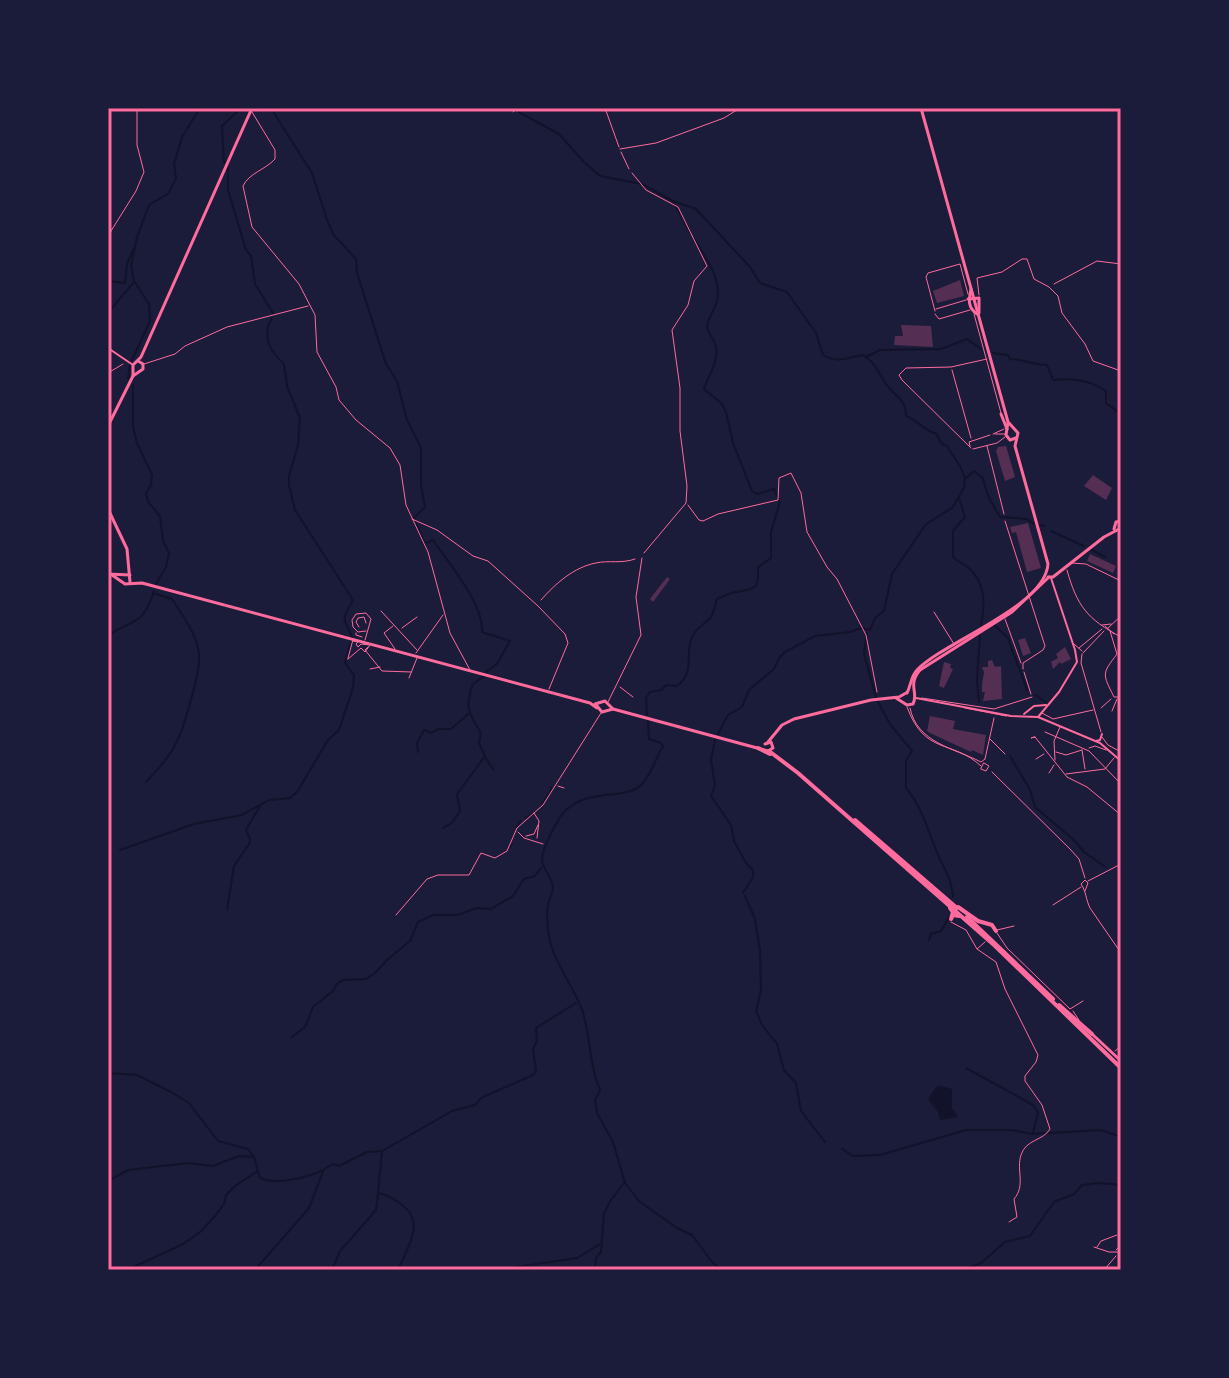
<svg xmlns="http://www.w3.org/2000/svg" width="1229" height="1378" font-family="Signika,sans-serif">
<style>
.water{fill:#12122b}
.lines{fill:none;stroke-linecap:round;stroke-linejoin:round}
.stream{stroke:#12122b;stroke-width:2}
.building{fill:#542f53}
.path{stroke:#ff6b9d;stroke-width:1}
.service{stroke:#ff6b9d;stroke-width:1}
.pedestrian{stroke:#ff6b9d;stroke-width:1}
.minor{stroke:#ff6b9d;stroke-width:1}
.tertiary{stroke:#ff6b9d;stroke-width:2}
.secondary{stroke:#ff6b9d;stroke-width:3}
.primary{stroke:#ff6b9d;stroke-width:3}
.motorway{stroke:#ff6b9d;stroke-width:4}
.neatline{fill:none;stroke:#ff6b9d;stroke-width:3}
</style>
<rect width="100%" height="100%" fill="#1b1b3a"/>
<path class="water" d="M940,1086L952,1089V1108L958,1117L940,1120L938,1112L928,1099L936,1087Z"/>
<g class="lines">
<g class="stream">
<path d="M480,108H485"/>
<path d="M492,108L514,110"/>
<path d="M253,109L272,110L312,173L327,220L333,234L356,259L357,273L386,364L397,381L407,420L421,448V485L425,507L414,518"/>
<path d="M517,111L559,134L584,162L600,176L642,184L673,201L696,209L750,267L760,283L787,292L816,333L823,355C838,364 848,357 863,355C879,365 880,379 891,390C900,399 906,402 906,416C919,421 926,432 937,434L941,443L947,446L961,468L965,478L964,488L952,508L926,524L892,574L884,611L875,618L870,630L861,628L850,632L815,636L785,652L779,658L774,669L749,690L742,707L728,715L718,734"/>
<path d="M224,163L222,126L241,108"/>
<path d="M228,168V190L246,250L251,256L255,284L273,313"/>
<path d="M673,201L691,234"/>
<path d="M108,281L125,283L127,264L134,248"/>
<path d="M108,313L133,283"/>
<path d="M272,318C261,337 270,351 284,364L287,386L300,418L298,445L289,476V485L295,510L353,600C342,621 342,614 352,637"/>
<path d="M993,353L1008,355L1010,359C1023,359 1034,365 1047,365L1053,380C1073,378 1089,380 1106,391V403L1121,414"/>
<path d="M866,357L880,350L941,349L967,339L981,349"/>
<path d="M132,360L150,321L149,304L134,281L131,266L137,237L149,205L168,194L176,179L174,164L182,137L200,108"/>
<path d="M128,379L130,365"/>
<path d="M133,385V427L137,443L152,475L151,485L146,493L148,502L160,516L163,541L169,553L166,567L156,584"/>
<path d="M966,478L974,471L982,477L989,498L1000,517L1027,519L1034,524"/>
<path d="M959,498L965,517L953,531V557C958,562 964,564 969,568C986,584 985,604 981,625"/>
<path d="M415,521L425,544L433,540C449,564 484,604 482,632L510,641L497,664L486,672"/>
<path d="M1039,525L1045,526"/>
<path d="M1051,531L1084,546"/>
<path d="M1092,550L1105,557"/>
<path d="M994,625L1008,638L1014,656"/>
<path d="M867,633L864,654L876,697"/>
<path d="M108,636C133,618 143,627 154,591"/>
<path d="M1015,657L1018,666"/>
<path d="M1019,667L1027,690"/>
<path d="M1035,695L1046,702"/>
<path d="M878,702L890,724L912,751L906,761V788C922,807 927,828 936,850C942,866 952,878 953,897"/>
<path d="M979,702L977,680L980,635"/>
<path d="M647,715L646,698L650,692L661,690L666,685L677,686C697,670 683,653 693,635C697,627 706,624 711,617C714,612 715,605 717,599C723,596 729,593 736,592C755,588 759,591 758,567L771,558V532L780,502L774,489L757,494L752,491L733,443L726,412L722,404L704,389C708,375 719,362 716,347C715,339 706,332 707,325C709,317 715,309 717,301C722,279 706,258 694,239"/>
<path d="M648,721L649,739L661,743L663,746C656,758 651,774 643,783C627,802 591,786 565,811C558,818 542,849 542,859C542,869 552,877 553,887C553,893 549,899 548,905C546,915 548,931 550,941C555,965 576,989 583,1013C591,1038 589,1065 600,1090L595,1100L597,1113L613,1142L625,1183L639,1201L677,1228L692,1235L712,1262L721,1270"/>
<path d="M715,740L711,760L715,785L711,796L731,825L734,841L746,863L753,870V877L743,893"/>
<path d="M418,752L417,743L424,730L431,733L438,729H451L468,714"/>
<path d="M1010,756L1030,790L1035,807L1075,841L1084,852L1104,866"/>
<path d="M485,757L493,769"/>
<path d="M146,782C157,770 169,758 176,743C184,729 201,669 199,654C197,634 182,615 172,599L153,593"/>
<path d="M542,804L552,789L550,787"/>
<path d="M526,818L535,812"/>
<path d="M519,823L521,821"/>
<path d="M516,827L519,825"/>
<path d="M443,828L452,823L460,811L457,794L485,756L479,743L481,733C469,714 464,707 473,684L484,676"/>
<path d="M509,848L512,844"/>
<path d="M120,850L194,824L242,815L269,800L290,798L297,792L328,740L339,730L353,688L354,675L345,663L351,641"/>
<path d="M745,896L755,919L760,951L761,991L756,1011L762,1025L777,1044L784,1070L796,1083L801,1111L825,1142"/>
<path d="M227,910L234,866L249,844L250,839L246,830L260,806"/>
<path d="M929,940L931,934L941,931L949,917"/>
<path d="M292,1037L305,1027L313,1007L333,991L337,984L343,980L366,979L375,973L387,960L410,941L418,922L433,915H458L476,908L491,909L513,896L524,879L535,876L541,868"/>
<path d="M966,1068L1033,1105L1038,1112L1033,1133"/>
<path d="M108,1073L137,1075L173,1093L189,1103L218,1141L248,1149L254,1157"/>
<path d="M842,1149L853,1156L880,1155L966,1130H1012L1032,1134L1101,1130L1121,1137"/>
<path d="M382,1151L378,1193C388,1195 394,1199 402,1205C426,1223 407,1248 398,1270"/>
<path d="M108,1181L128,1170L188,1163L213,1166L239,1156L254,1157L258,1171"/>
<path d="M127,1270L183,1244L200,1232L215,1216L224,1204L226,1195L235,1186L258,1171L260,1178C275,1185 307,1178 323,1170"/>
<path d="M255,1270L309,1208L324,1169L333,1164L339,1166L367,1152L382,1151L452,1111L475,1105L481,1098L533,1075L536,1071L533,1049L537,1041L536,1028L576,1003"/>
<path d="M332,1270L340,1251L376,1210L378,1195"/>
<path d="M496,1270L577,1258L600,1244"/>
<path d="M595,1270L596,1258L601,1252L604,1213L611,1200L624,1183"/>
<path d="M963,1270L981,1263L1005,1242L1030,1236L1054,1202L1074,1194L1082,1185L1100,1183L1121,1185"/>
</g>
</g>
<g class="building">
<path d="M960,280L964,296L937,303L933,291Z"/>
<path d="M901,325L931,326L933,347L894,345L895,336H903Z"/>
<path d="M1006,446L1015,477L1005,481L996,451L998,447Z"/>
<path d="M1093,475L1112,488L1106,500L1084,486Z"/>
<path d="M1028,523L1041,568L1027,572L1016,532L1012,533L1010,527Z"/>
<path d="M1090,554L1116,566L1113,573L1087,561Z"/>
<path d="M667,577L670,579L653,602L650,599Z"/>
<path d="M1025,638L1031,653L1023,656L1018,640Z"/>
<path d="M1065,647L1071,659L1061,664L1060,662L1053,669L1051,662L1058,658L1056,654Z"/>
<path d="M992,660L995,667L1001,666L1002,699L983,701L985,692H982V685L984,672L982,667H988V661Z"/>
<path d="M944,662L951,664L950,668L953,669L944,688L939,686Z"/>
<path d="M930,716L955,721L953,729L986,735L983,755L972,750L971,752L930,733L927,731Z"/>
</g>
<g class="lines">
<g class="path">
<path d="M1119,108L1121,109"/>
<path d="M632,173L646,190L678,207L707,266L694,281L688,305L672,330L680,388V431L687,486L686,503L644,553"/>
<path d="M1054,284L1097,261L1121,264"/>
<path d="M108,373L123,364"/>
<path d="M688,505L699,520L703,521L718,514L778,500L779,478L791,473L801,493L807,532L827,567L837,579L866,635L877,692"/>
<path d="M541,600C555,584 574,567 596,563C609,560 621,564 635,559"/>
</g>
<path class="service" d="M992,772L1070,849L1079,859L1085,878"/>
<g class="pedestrian">
<path d="M359,627L356,622L358,618L364,617L366,623"/>
<path d="M356,633V635L362,637"/>
<path d="M365,640L371,619L366,613L356,614L352,620L353,627L358,632L366,631"/>
<path d="M353,641L358,642L356,644L358,647L361,644L370,645L365,652L361,648L348,659Z"/>
<path d="M370,669L380,667"/>
<path d="M1082,750L1085,769"/>
<path d="M1056,752L1066,755L1082,750"/>
<path d="M1116,1250L1121,1245"/>
</g>
<g class="minor">
<path d="M605,108L619,147"/>
<path d="M252,112L275,150V159C265,170 249,173 243,186L252,227L299,284L315,315L317,352L336,387L339,400L356,420L390,448L400,465L406,505L428,552L450,633L470,670"/>
<path d="M513,112L517,108"/>
<path d="M620,149L656,143L724,118L740,108"/>
<path d="M621,152L629,169"/>
<path d="M108,242L111,231L136,191L144,172L137,145V108"/>
<path d="M979,295L977,278L1002,272L1022,259H1027L1034,279L1049,287L1058,296L1062,313L1085,344L1093,361L1121,371"/>
<path d="M936,309L966,300"/>
<path d="M935,311L926,277L928,273L960,264L968,294"/>
<path d="M935,314L939,319L970,310"/>
<path d="M974,314L1001,413"/>
<path d="M144,364L175,354L185,346L227,327L308,306"/>
<path d="M952,370L971,438"/>
<path d="M993,434L1004,429"/>
<path d="M995,434H1005"/>
<path d="M970,446L969,442L990,435"/>
<path d="M987,446L1004,514"/>
<path d="M971,448L902,380L899,375L906,368L951,367L987,359"/>
<path d="M973,449L997,443L1005,437"/>
<path d="M412,519L437,530L473,556L488,561L538,606L565,634L568,643L549,689"/>
<path d="M1005,521L1045,646L1043,650L1023,663V669"/>
<path d="M1072,563L1086,564L1121,581"/>
<path d="M1067,570C1077,606 1087,619 1121,637"/>
<path d="M381,611L417,650"/>
<path d="M934,612L954,644"/>
<path d="M1005,619L1021,663"/>
<path d="M1102,625L1111,624"/>
<path d="M393,626L384,633L395,649"/>
<path d="M1105,626L1114,634"/>
<path d="M402,628L417,617"/>
<path d="M1108,628L1121,616"/>
<path d="M1110,631L1117,654C1102,674 1102,673 1114,697H1121"/>
<path d="M1074,644L1082,651"/>
<path d="M368,647L365,650L382,671L411,672"/>
<path d="M1079,648L1102,629"/>
<path d="M416,653L443,615"/>
<path d="M1083,653L1104,631"/>
<path d="M1082,654L1081,663L1101,732"/>
<path d="M1024,672L1031,694"/>
<path d="M409,678L417,658"/>
<path d="M620,687L633,697"/>
<path d="M922,698L994,709L1032,697"/>
<path d="M608,702L641,635L636,597L642,558"/>
<path d="M907,707C925,756 952,739 981,766"/>
<path d="M910,708C917,743 954,748 981,762L985,759"/>
<path d="M965,708L1006,716"/>
<path d="M1101,708L1111,699"/>
<path d="M1112,711L1117,699"/>
<path d="M1042,713L1053,719L1093,710"/>
<path d="M1045,732L1089,751L1121,784"/>
<path d="M1035,737L1031,738L1034,737H1035L1067,777L1087,787L1121,815"/>
<path d="M1102,737L1108,745L1121,752"/>
<path d="M990,739L1005,754"/>
<path d="M1089,748L1095,746L1106,750"/>
<path d="M985,759L994,718"/>
<path d="M1036,759L1044,754"/>
<path d="M1055,760L1054,741L1060,727"/>
<path d="M984,763L989,766L986,771L981,769Z"/>
<path d="M1049,773L1054,765"/>
<path d="M1066,774L1105,769L1114,758"/>
<path d="M558,786L564,788"/>
<path d="M534,813L539,821L537,838"/>
<path d="M518,832L524,838L543,844"/>
<path d="M526,836L534,834L538,825"/>
<path d="M1088,881L1121,864"/>
<path d="M1085,891L1088,883L1085,880L1081,884C1086,891 1086,900 1090,908L1121,953"/>
<path d="M1053,905L1081,887"/>
<path d="M396,915L427,879L438,875H469L481,853L495,858L507,851L517,828L543,805L601,713"/>
<path d="M951,922L966,930L977,949L985,942"/>
<path d="M997,930L1014,926"/>
<path d="M997,933L1007,948L1070,1009L1083,1001"/>
<path d="M977,949L996,962L1005,989L1038,1055L1036,1062L1025,1076V1081L1042,1105L1050,1129C1043,1141 1026,1139 1021,1155C1016,1170 1026,1185 1014,1199L1017,1217L1009,1222"/>
<path d="M1073,1011L1079,1020"/>
<path d="M1115,1051L1121,1046"/>
<path d="M1094,1247L1109,1252H1121"/>
<path d="M1097,1247L1101,1241L1117,1235"/>
<path d="M1104,1270L1116,1256"/>
</g>
<g class="tertiary">
<path d="M108,348L133,365"/>
<path d="M916,698L1011,716L1038,717L1100,743L1121,761"/>
<path d="M1024,714L1034,706L1046,705"/>
<path d="M1038,717L1059,692L1077,662L1075,650L1051,578"/>
<path d="M1096,741L1100,740L1102,734"/>
</g>
<g class="secondary">
<path d="M921,108L1008,422L1006,435L1010,440L1016,438"/>
<path d="M971,289C969,299 967,307 977,314"/>
<path d="M968,299L979,298V313"/>
<path d="M1001,414L1007,429"/>
<path d="M1114,529L1116,522L1121,521"/>
<path d="M1048,577H1053L1104,537L1121,528"/>
<path d="M907,693C911,685 911,676 917,670C945,641 1045,607 1048,564L1015,446L1018,433L1009,423"/>
<path d="M896,698L907,705L913,704C919,693 907,685 920,670L1012,612L1049,577"/>
<path d="M768,742L782,725L794,719L871,700L899,697L906,693"/>
<path d="M1092,1034L1121,1061"/>
</g>
<g class="primary">
<path d="M133,376V365L141,357L252,108"/>
<path d="M108,426L133,376L143,369V364L138,361"/>
<path d="M108,509L127,549L130,582"/>
<path d="M108,574L130,575"/>
<path d="M112,575L125,584L142,583L590,703L597,708"/>
<path d="M595,704L605,701L613,709L768,751L773,748L771,742L765,744"/>
<path d="M597,706L602,712L613,709"/>
</g>
<g class="motorway">
<path d="M758,748L770,754"/>
<path d="M769,751L798,773L994,945L1121,1068"/>
<path d="M855,820L957,908"/>
<path d="M958,907L978,921L992,925L996,931"/>
<path d="M950,908L953,912L951,919L953,915L959,916"/>
<path d="M967,917L1053,999"/>
<path d="M1059,1005L1092,1034"/>
</g>
</g>
<rect width="1229" height="1378" fill="none" stroke="#1b1b3a" stroke-width="220"/>
<rect x="110" y="110" width="1009" height="1158" class="neatline"/>
</svg>
